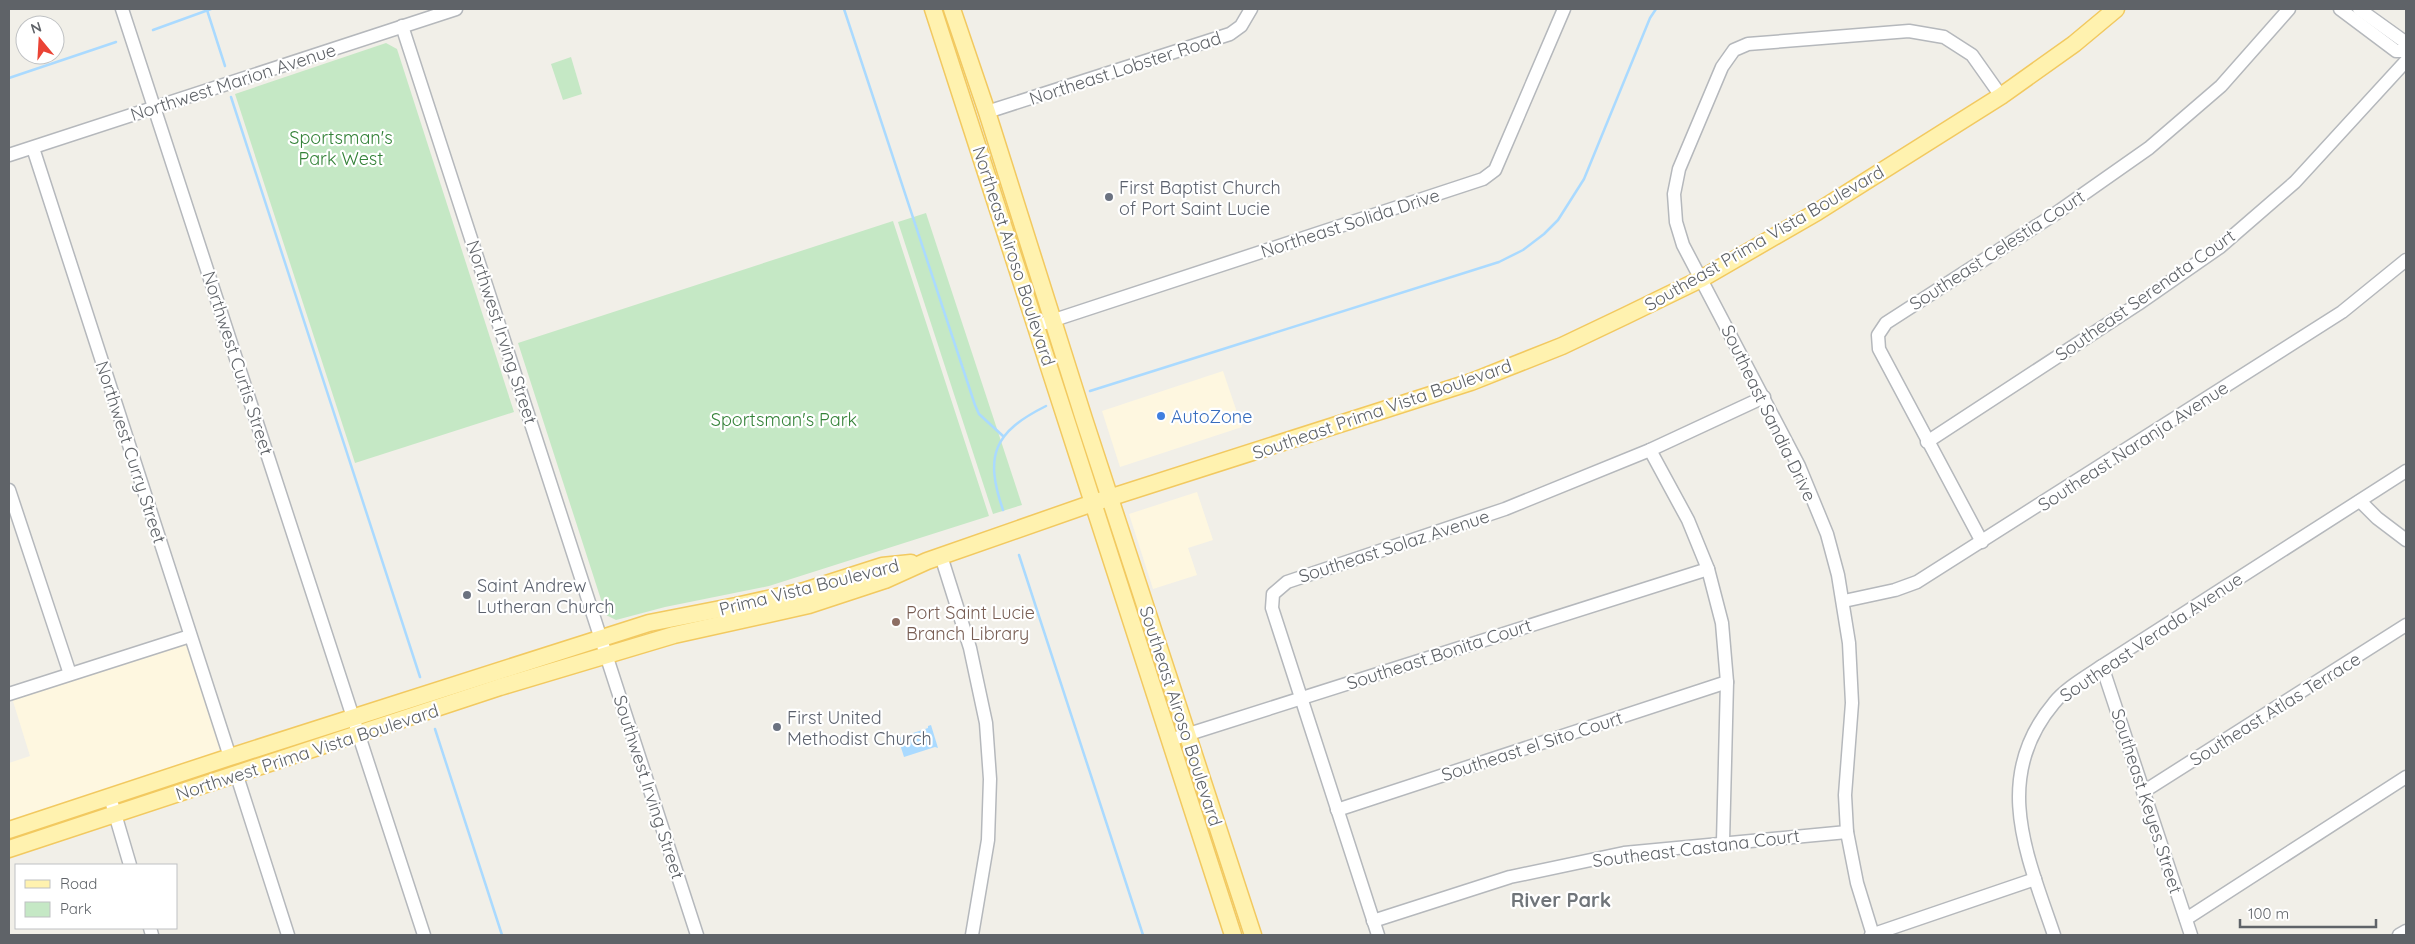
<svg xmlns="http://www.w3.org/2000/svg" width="2415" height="944" viewBox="0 0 2415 944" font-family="Quicksand,sans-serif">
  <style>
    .commercial { fill: #fef7e0 }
    .green { fill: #c5e8c5 }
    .water { fill: #aadaff }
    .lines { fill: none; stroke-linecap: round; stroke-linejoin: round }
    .stream { stroke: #aadaff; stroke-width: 2.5 }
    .minor-casing { stroke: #b5b8bc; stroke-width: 15 }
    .major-casing { stroke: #f2c960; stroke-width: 19 }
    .minor { stroke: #fff; stroke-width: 12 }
    .major { stroke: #fff2af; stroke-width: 16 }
    .worship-dot { fill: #6b7280; stroke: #fff; stroke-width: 2 }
    .shop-dot { fill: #3f7fe0; stroke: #fff; stroke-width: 2 }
    .education-dot { fill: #8d6e63; stroke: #fff; stroke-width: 2 }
    .labels { text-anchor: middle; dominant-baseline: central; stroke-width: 4.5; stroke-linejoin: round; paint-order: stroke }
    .street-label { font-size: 18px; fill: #5f6368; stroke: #fff }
    .park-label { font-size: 18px; fill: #348238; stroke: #fff }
    .worship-label { font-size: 18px; fill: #5b616d; stroke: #fff; text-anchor: start }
    .shop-label { font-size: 18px; fill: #366cbe; stroke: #fff; text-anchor: start }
    .education-label { font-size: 18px; fill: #785e54; stroke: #fff; text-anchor: start }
    .quarter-label { font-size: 20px; font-weight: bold; fill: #70757a; stroke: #fff }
  </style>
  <rect width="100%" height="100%" fill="#f1efe8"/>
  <g class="commercial">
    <path d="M 1223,371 L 1242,427 L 1120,467 L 1102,411 Z"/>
    <path d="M 1197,492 L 1213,540 L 1188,548 L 1197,575 L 1153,589 L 1129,514 Z"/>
    <path d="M 187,642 L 224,753 L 9,823 L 9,763 L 30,756 L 12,698 Z"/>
  </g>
  <g class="green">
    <path d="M 386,43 L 397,49 L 514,412 L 355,463 L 235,94 Z"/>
    <path d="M 571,57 L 582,94 L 563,100 L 551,64 Z"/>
    <path d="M 926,213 L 1022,505 L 993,514 L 898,222 Z"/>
    <path d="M 893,221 L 989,516 L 769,586 L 665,607 L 616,620 L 606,615 L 518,343 Z"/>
  </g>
  <path class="water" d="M 931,725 L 938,748 L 935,747 L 904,757 L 898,738 L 928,728 L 928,726 Z"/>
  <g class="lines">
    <g class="stream">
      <path d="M 844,9 L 975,405 L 979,414 L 1003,436"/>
      <path d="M 207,10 L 225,66"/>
      <path d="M 153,30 L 211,9"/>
      <path d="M 9,78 L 116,42"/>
      <path d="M 231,97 L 420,677"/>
      <path d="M 1090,391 L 1499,262 L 1523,250 L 1544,234 L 1558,220 L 1584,179 L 1650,18 L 1656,9"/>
      <path d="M 1003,510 C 984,455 994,432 1046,406"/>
      <path d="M 1019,555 L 1143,935"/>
      <path d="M 435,729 L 502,935"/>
    </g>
    <defs>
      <g id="minor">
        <path d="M 122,9 L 424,935"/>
        <path d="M 2340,9 L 2396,51 L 2406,51"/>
        <path d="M 2359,9 L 2405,42 L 2406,48"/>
        <path d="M 402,26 L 697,935"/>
        <path d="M 987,112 L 1230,34 L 1241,26 L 1251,9"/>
        <path d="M 33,148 L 230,757"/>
        <path d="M 9,155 L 456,9"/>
        <path d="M 1045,323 L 1483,179 L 1495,170 L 1564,9"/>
        <path d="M 1927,442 L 2138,304 L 2220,247 L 2295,182 L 2406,61"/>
        <path d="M 1650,450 L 1688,520 L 1708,569 L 1722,623 L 1727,682 L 1723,842"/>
        <path d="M 9,490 L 70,674"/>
        <path d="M 2360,501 L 2377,518 L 2406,540"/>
        <path d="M 1982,542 L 1879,349 L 1878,335 L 1886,323 L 2055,214 L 2149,148 L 2221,86 L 2289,9"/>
        <path d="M 941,556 L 970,648 L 986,723 L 990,779 L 988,840 L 972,935"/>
        <path d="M 1844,601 L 1895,590 L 1917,582 L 2342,312 L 2406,260"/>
        <path d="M 2102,666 L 2191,935"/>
        <path d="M 9,694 L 190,636"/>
        <path d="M 1170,740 L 1708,569"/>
        <path d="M 237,776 L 288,935"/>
        <path d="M 2143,792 L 2406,625"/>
        <path d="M 110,797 L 130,865"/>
        <path d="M 1337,810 L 1727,682"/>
        <path d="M 2186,919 L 2406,777"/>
        <path d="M 1373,921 L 1510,877 L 1624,853 L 1847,832"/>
        <path d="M 150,928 L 152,935"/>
        <path d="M 1378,935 L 1272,608 L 1273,594 L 1287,582 L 1505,509 L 1650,450 L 1764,397"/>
        <path d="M 1871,935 L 2035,879"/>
        <path d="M 1873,935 L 1857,883 L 1847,832 L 1845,795 L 1852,703 L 1849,643 L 1838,575 L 1827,534 L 1799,466 L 1683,245 L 1676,222 L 1674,194 L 1679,169 L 1722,67 L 1734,50 L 1748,44 L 1909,31 L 1944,37 L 1972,55 L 2001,96"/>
        <path d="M 2054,935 C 2027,855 1991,778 2054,703 C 2066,688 2086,677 2102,666 L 2406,471"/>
        <path d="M 2399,935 L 2406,931"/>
      </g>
      <g id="major">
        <path d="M 933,9 L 1233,935"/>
        <path d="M 952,9 L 987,112 L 1084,419 L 1253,935"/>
        <path d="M 9,830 L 230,757 L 649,623 L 736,606 L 804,591 L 882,566 L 911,563"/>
        <path d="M 9,849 L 500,687 L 674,635 L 809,605 L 885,580 L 927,561 L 1093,503 L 1471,382 L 1562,346 L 1625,316 L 1701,279 L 1817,212 L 2001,96 L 2074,44 L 2116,9"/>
      </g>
    </defs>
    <use href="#minor" class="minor-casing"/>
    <use href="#major" class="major-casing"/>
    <use href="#minor" class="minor"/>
    <use href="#major" class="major"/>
  </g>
  <g class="worship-dot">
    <circle cx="1109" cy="197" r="5"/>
    <circle cx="467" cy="595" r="5"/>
    <circle cx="777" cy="727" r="5"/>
  </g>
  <circle class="shop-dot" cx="1161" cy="416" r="5"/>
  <circle class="education-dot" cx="896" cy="622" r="5"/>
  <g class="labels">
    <g class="street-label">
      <text transform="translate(1125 68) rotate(-18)">Northeast Lobster Road</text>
      <text transform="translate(233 82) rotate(-18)">Northwest Marion Avenue</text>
      <text transform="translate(1350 223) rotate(-18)">Northeast Solida Drive</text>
      <text transform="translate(1764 238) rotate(-30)">Southeast Prima Vista Boulevard</text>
      <text transform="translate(1997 250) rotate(-33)">Southeast Celestia Court</text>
      <text transform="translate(1014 256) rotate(72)">Northeast Airoso Boulevard</text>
      <text transform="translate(2145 295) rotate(-35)">Southeast Serenata Court</text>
      <text transform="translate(502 332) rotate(72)">Northwest Irving Street</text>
      <text transform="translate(238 363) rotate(72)">Northwest Curtis Street</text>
      <text transform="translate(1382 409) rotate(-19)">Southeast Prima Vista Boulevard</text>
      <text transform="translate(1769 413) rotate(64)">Southeast Sandia Drive</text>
      <text transform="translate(2133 446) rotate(-33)">Southeast Naranja Avenue</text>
      <text transform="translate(131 452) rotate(72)">Northwest Curry Street</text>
      <text transform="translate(1394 546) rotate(-18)">Southeast Solaz Avenue</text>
      <text transform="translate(809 587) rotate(-14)">Prima Vista Boulevard</text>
      <text transform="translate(2151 637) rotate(-34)">Southeast Verada Avenue</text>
      <text transform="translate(1439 654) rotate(-18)">Southeast Bonita Court</text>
      <text transform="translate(2275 709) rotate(-32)">Southeast Atlas Terrace</text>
      <text transform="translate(1181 716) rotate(72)">Southeast Airoso Boulevard</text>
      <text transform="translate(1532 746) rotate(-18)">Southeast el Sito Court</text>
      <text transform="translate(307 752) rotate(-18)">Northwest Prima Vista Boulevard</text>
      <text transform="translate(649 787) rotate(72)">Southwest Irving Street</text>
      <text transform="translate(2147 801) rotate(72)">Southeast Keyes Street</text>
      <text transform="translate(1696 848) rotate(-7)">Southeast Castana Court</text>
    </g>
    <g class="park-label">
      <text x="341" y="137">Sportsman's<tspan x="341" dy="21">Park West</tspan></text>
      <text x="784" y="419">Sportsman's Park</text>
    </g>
    <g class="worship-label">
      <text x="1119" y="187">First Baptist Church<tspan x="1119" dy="21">of Port Saint Lucie</tspan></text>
      <text x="477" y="585">Saint Andrew<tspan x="477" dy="21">Lutheran Church</tspan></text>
      <text x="787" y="717">First United<tspan x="787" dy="21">Methodist Church</tspan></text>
    </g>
    <g class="shop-label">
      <text x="1171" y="416">AutoZone</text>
    </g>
    <g class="education-label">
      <text x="906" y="612">Port Saint Lucie<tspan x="906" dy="21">Branch Library</tspan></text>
    </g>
    <g class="quarter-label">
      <text x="1561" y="899">River Park</text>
    </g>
  </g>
  <rect width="2415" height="944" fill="none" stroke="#5f6368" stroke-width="20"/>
  <rect x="15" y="864" width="162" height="65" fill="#ffffff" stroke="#bfc1c3"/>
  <rect x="25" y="880" width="25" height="8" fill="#fff2af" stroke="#bfc1c3"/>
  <text x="60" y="889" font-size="15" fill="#5f6368">Road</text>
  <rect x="25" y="902" width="25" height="15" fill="#c5e8c5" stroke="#bfc1c3"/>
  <text x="60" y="914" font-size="15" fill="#5f6368">Park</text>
  <g transform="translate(40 40) rotate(342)"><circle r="24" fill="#ffffff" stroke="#bfc1c3"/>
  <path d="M0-4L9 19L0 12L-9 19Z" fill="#ea4335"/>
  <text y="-8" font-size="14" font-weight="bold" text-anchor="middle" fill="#5f6368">N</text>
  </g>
  <path d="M2240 919v8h136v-8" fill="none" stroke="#5f6368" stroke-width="2.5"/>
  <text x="2248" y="919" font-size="15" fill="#5f6368" stroke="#ffffff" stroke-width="4" paint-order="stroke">100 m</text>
</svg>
